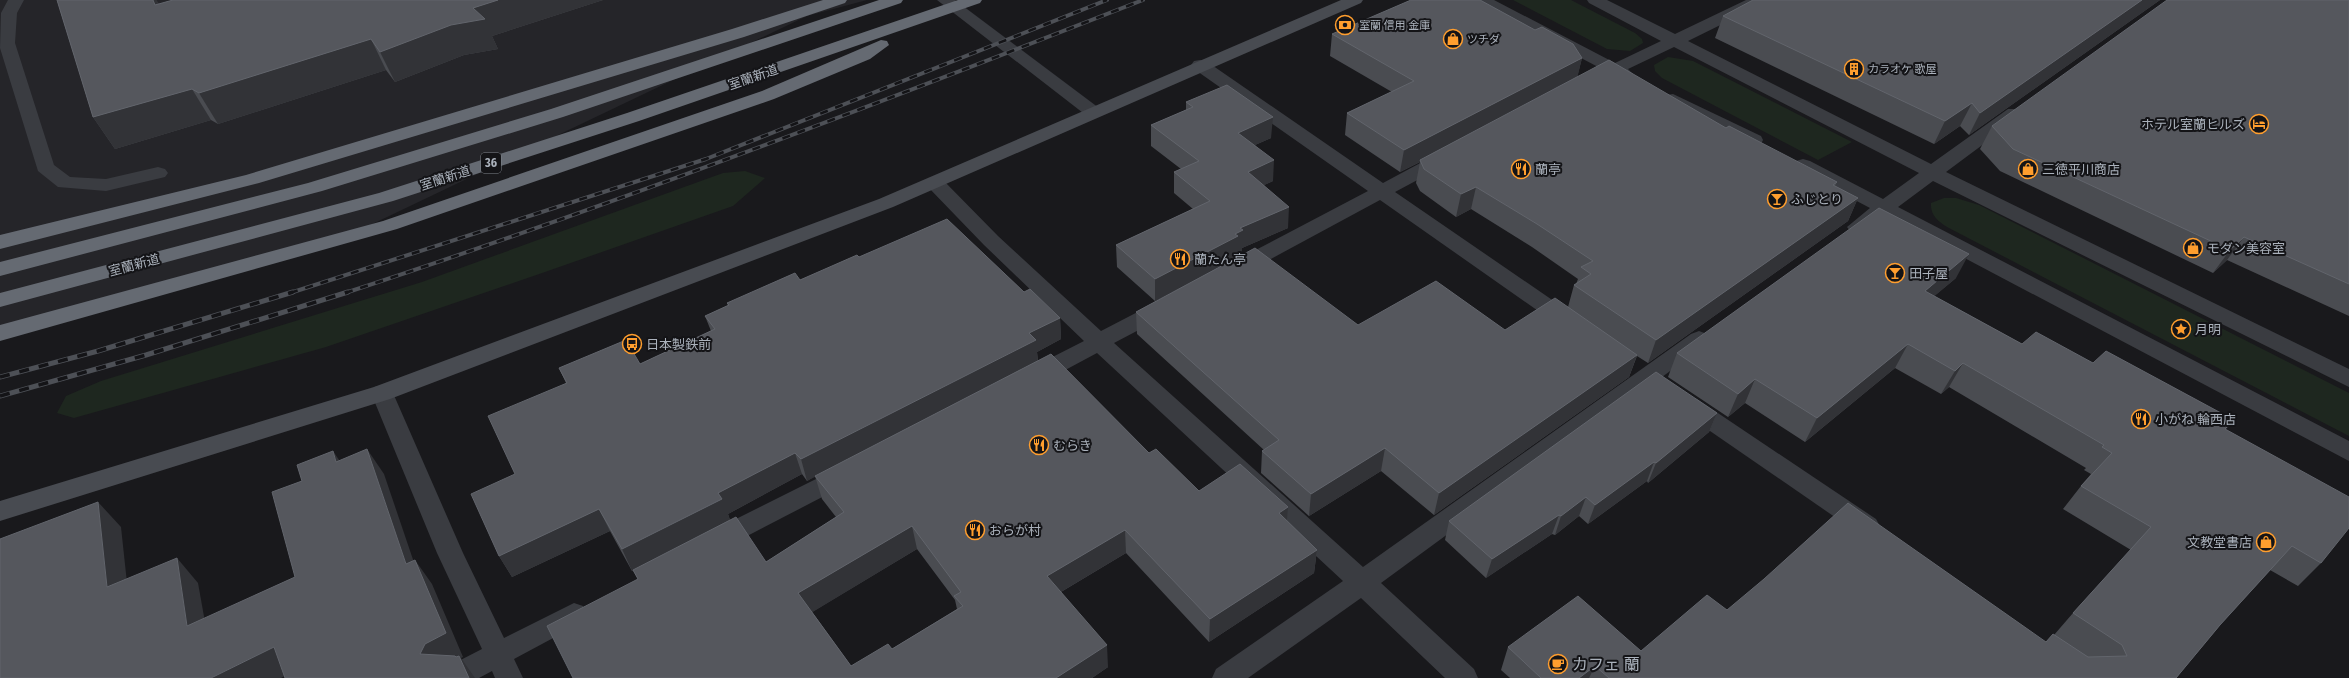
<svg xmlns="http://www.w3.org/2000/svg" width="2349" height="678" viewBox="0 0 2349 678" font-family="'Fira Sans Condensed','Noto Sans JP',sans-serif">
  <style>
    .built { fill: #252529 }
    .green { fill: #1e271f }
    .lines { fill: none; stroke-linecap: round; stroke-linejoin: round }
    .lane { fill: #3a3c41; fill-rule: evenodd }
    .street { fill: #3a3c41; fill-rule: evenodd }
    .secondary { fill: #484b51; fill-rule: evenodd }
    .highway { fill: #656a72; fill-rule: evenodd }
    .rail-far1-casing { stroke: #4d5056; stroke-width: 4 }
    .rail-casing { stroke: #4d5056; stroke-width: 5 }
    .rail-far1 { stroke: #141417; stroke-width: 2.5; stroke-dasharray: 8; stroke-linecap: butt }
    .rail { stroke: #141417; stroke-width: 3.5; stroke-dasharray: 10; stroke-linecap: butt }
    .wall { fill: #4a4c51; fill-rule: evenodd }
    .shaded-wall { fill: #323337 }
    .building { fill: #55575d; stroke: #62656c; fill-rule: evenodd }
    .labels { text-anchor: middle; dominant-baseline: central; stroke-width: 4; stroke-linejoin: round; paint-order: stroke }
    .far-poi-label { font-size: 11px; fill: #abb2bc; stroke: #141417; text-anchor: start }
    .shield { fill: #141417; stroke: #7e838a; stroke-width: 1 }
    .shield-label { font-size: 12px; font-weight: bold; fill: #abb2bc }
    .street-label { font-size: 13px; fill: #abb2bc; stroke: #141417 }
    .poi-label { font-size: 13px; fill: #abb2bc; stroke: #141417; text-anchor: start }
    .near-poi-label { font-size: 16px; fill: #abb2bc; stroke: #141417; text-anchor: start }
  </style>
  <rect width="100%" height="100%" fill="#19191c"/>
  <path class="built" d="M 0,0 L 867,0 L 807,16 L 341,239 L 0,340 Z"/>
  <g class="green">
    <path d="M 1513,0 L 1571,0 L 1635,33 L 1642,39 L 1643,43 L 1630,51 L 1607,49 Z"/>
    <path d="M 1668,57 L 1693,61 L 1852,142 L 1818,160 L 1662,78 L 1655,71 L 1654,65 Z"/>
    <path d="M 745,171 L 765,178 L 733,206 L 545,272 L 326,347 L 74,418 L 57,413 L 66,396 L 101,381 L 422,282 L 723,173 Z"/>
    <path d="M 1944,198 L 1956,198 L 1979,205 L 2349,393 L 2349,436 L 1947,227 C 1938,221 1930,215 1931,203 Z"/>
  </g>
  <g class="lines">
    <g class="lane">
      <path d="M 8,0 L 24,0 L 17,13 L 15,43 L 54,165 L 70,177 L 106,179 L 158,167 L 165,169 L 168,173 L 165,177 L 106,191 L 58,187 L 38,171 L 0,48 L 1,13 Z"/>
      <path d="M 937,0 L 955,0 L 1099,108 L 1102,112 L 1099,116 L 1087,116 Z"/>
    </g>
    <g class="street">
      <path d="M 1474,0 L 1494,0 L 1615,63 L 1661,41 L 1589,3 L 1587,0 L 1607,0 L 1675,34 L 1746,0 L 1767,0 L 1765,3 L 1688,41 L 1931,164 L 2008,109 L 2020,109 L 2023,113 L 2020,117 L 1946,172 L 2349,369 L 2349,387 L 1933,181 L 1898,207 L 2349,441 L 2349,461 L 1885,216 C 1874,224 1864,235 1850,231 L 1847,227 L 1870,208 L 1796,169 L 1794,165 L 1796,161 L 1803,159 L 1810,161 L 1883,199 L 1919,173 L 1674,47 L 1628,69 L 1633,74 L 1630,78 L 1624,79 L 1615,76 L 1599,84 L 1587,84 L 1584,80 L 1587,76 L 1602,69 L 1476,3 Z"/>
      <path d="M 1200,60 L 1206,61 L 1383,183 L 1437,154 L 1444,152 L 1451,154 L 1453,158 L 1451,162 L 1395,192 L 1577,317 L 1580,322 L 1577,327 L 1569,329 L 1561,327 L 1380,200 L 1243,274 L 1236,276 L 1229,274 L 1226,269 L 1229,264 L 1368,191 L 1194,69 L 1191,65 L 1194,61 Z"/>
      <path d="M 1673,94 L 1761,136 L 1763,140 L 1761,144 L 1747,144 L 1667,103 L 1664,99 L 1667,95 Z"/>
      <path d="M 935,177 L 942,179 L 998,236 L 1101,331 L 1155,303 L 1163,301 L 1171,303 L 1174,308 L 1171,313 L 1114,343 L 1363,567 L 1691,334 L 1699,331 L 1707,334 L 1710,339 L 1707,344 L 1381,583 L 1474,669 L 1478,678 L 1445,678 L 1361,598 L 1248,678 L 1212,678 L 1216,669 L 1343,581 L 1097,353 L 1041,383 L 1033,385 L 1025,383 L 1022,377 L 1025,371 L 1084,341 L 984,245 L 928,187 L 925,183 L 928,179 Z"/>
      <path d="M 382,385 L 390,387 L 393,393 L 463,553 L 504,638 L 574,603 L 583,606 L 587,614 L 583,622 L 514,659 L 523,678 L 495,678 L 492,671 L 479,678 L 439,678 L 443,669 L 482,649 L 437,553 L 371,393 L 374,387 Z"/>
      <path d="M 1689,397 L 1697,399 L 1876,519 L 1880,526 L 1876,533 L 1867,536 L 1858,533 L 1681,411 L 1677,405 L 1681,399 Z"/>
      <path d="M 846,464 L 855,466 L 858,473 L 855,480 L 726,547 L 717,550 L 708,547 L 704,540 L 708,533 Z"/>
    </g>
    <path class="secondary" d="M 1341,0 L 1363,0 L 1361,3 L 893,207 L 390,399 L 0,521 L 0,501 L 374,387 L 879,199 Z"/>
    <g class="highway">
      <path d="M 823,0 L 847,0 L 845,3 L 744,37 L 259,183 L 0,249 L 0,235 L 246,175 L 732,29 Z"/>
      <path d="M 879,0 L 903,0 L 901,3 L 563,117 L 322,191 L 0,276 L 0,262 L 308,183 L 551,109 Z"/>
      <path d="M 958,0 L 982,0 L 980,3 L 639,121 L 393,201 L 0,307 L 0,293 L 379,193 L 627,113 Z"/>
      <path d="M 881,40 L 887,41 L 889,45 L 870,59 L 774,99 L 397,229 L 0,341 L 0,325 L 383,221 L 762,91 Z"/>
    </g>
    <defs>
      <g id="rail-far1">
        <path d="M 290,293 L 706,159 L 1107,0"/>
        <path d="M 345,293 C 614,205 879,103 1143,0"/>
      </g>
      <g id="rail">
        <path d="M 0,377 L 98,351 L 293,292"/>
        <path d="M 0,396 L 146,355 L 348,292"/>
      </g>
    </defs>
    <use href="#rail-far1" class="rail-far1-casing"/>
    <use href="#rail" class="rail-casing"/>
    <use href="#rail-far1" class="rail-far1"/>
    <use href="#rail" class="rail"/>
  </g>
  <g class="wall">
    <path d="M 57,0 L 156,0 L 159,4 L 173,0 L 603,0 L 492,36 L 498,49 L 464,55 L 395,82 L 386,70 L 218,124 L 211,120 L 115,149 L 93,117 Z"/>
    <path d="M 2160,0 L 1969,135 L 1960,126 L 1934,144 L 1715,38 L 1723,16 Z"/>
    <path d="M 2349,0 L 2349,316 L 2227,260 L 2213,273 L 2000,171 L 1980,149 L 1992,126 Z"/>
    <path d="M 1332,34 L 1582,58 L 1577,77 L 1726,128 L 1837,182 L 1835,186 L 1858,198 L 1848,221 L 1648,363 L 1637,356 L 1629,377 L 1434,515 L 1381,471 L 1309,516 L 1261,473 L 1262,451 L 1264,450 L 1137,334 L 1136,312 L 1235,259 L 1155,301 L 1117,267 L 1116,245 L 1193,209 L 1174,193 L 1174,172 L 1181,169 L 1151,146 L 1151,125 L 1186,110 L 1186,102 L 1271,138 L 1255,145 L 1273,181 L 1264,185 L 1288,228 L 1242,248 L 1242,251 L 1237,253 L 1237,258 L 1358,325 L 1505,330 L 1568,307 L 1574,285 L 1576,284 L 1578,279 L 1532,247 L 1471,209 L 1456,217 L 1420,191 L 1416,183 L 1420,162 L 1400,172 L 1345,135 L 1347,113 L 1392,92 L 1330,56 Z"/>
    <path d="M 859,257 L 1024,292 L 1060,318 L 1061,339 L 1037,352 L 1038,361 L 1149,453 L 1199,491 L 1287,521 L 1317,550 L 1314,573 L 1209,642 L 1126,553 L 1061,592 L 1108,667 L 1092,678 L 573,678 L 638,579 L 633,570 L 718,526 L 632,571 L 610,531 L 512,577 L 499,556 L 515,474 L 566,383 L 559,368 L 640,364 L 711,331 L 705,316 L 728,306 L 727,303 L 800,280 ZM 802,474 L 807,481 L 815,476 L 822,499 L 836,517 L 766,562 L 730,520 L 728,514 ZM 917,549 L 955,600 L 957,609 L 892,649 L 851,666 L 812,612 Z"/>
    <path d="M 1956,278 L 1934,296 L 2022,344 L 2093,363 L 2226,430 L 2321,563 L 2298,586 L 2270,570 L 2220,625 L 2176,678 L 1510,678 L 1501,670 L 1508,647 L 1641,651 L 1727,610 L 2046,642 L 2054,635 L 2073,613 L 2131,550 L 2063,509 L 2081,486 L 2091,474 L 2084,470 L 2086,468 L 1949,387 L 1941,394 L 1895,368 L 1805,442 L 1745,403 L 1728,417 L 1668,377 L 1677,353 Z"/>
    <path d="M 1717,413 L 1709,432 L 1648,483 L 1647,481 L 1588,524 L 1579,516 L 1555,535 L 1552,534 L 1486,578 L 1445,540 L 1449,521 Z"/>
  </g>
  <g class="shaded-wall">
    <path d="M 153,0 L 156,0 L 159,4 L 155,5 Z"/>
    <path d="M 498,0 L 603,0 L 492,36 L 498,49 L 464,55 L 395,82 L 380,52 L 473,8 Z"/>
    <path d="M 2142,0 L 2160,0 L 1969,135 L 1980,113 Z"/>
    <path d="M 371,39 L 386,70 L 218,124 L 199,93 Z"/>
    <path d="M 1582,58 L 1577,79 L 1420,160 L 1420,162 L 1400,172 L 1404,150 Z"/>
    <path d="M 192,89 L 211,120 L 115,149 L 93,117 Z"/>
    <path d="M 1972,103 L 1960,126 L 1934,144 L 1945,121 Z"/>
    <path d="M 1273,117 L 1271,138 L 1237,153 L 1238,133 Z"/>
    <path d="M 1274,160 L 1273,181 L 1247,193 L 1248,172 Z"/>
    <path d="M 1476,187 L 1471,209 L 1456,217 L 1461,194 Z"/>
    <path d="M 1858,198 L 1848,221 L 1648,363 L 1656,340 Z"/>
    <path d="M 1289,207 L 1288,228 L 1242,248 L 1242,251 L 1237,253 L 1237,258 L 1155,301 L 1155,279 L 1235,234 L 1240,228 Z"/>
    <path d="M 2244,237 L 2227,260 L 2213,273 L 2230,250 Z"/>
    <path d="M 1969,254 L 1956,278 L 1912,315 L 1925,291 Z"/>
    <path d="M 1060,318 L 1061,339 L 1037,352 L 1038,362 L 807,481 L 801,459 L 1029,333 Z"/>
    <path d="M 1908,344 L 1895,368 L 1805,442 L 1817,418 Z"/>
    <path d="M 1637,355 L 1629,377 L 1434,515 L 1439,493 Z"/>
    <path d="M 1963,363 L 1949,387 L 1941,394 L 1955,371 Z"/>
    <path d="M 1755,379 L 1745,403 L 1728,417 L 1738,394 Z"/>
    <path d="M 1717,413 L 1709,432 L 1648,483 L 1656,463 Z"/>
    <path d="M 2234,420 L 2214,444 L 2225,429 Z"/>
    <path d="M 1385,448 L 1381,471 L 1309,516 L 1311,494 Z"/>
    <path d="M 367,449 L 384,474 L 423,589 L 406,564 Z"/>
    <path d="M 333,451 L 350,476 L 336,462 Z"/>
    <path d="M 795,453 L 802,474 L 728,514 L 730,520 L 632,571 L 622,549 L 718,493 Z"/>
    <path d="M 1654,462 L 1647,481 L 1588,524 L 1595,505 Z"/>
    <path d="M 1586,497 L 1579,516 L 1555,535 L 1561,516 Z"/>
    <path d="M 98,502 L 121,527 L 130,611 L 107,587 Z"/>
    <path d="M 1288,507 L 1286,530 L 1279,513 Z"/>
    <path d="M 599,509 L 610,531 L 512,577 L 499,556 Z"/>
    <path d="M 1559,515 L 1552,534 L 1486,578 L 1492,559 Z"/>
    <path d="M 912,526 L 917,549 L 806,616 L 798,593 Z"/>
    <path d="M 1125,530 L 1126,553 L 1049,599 L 1047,576 Z"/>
    <path d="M 1317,550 L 1314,573 L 1209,642 L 1210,619 Z"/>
    <path d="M 177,558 L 198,583 L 210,650 L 187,626 Z"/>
    <path d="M 415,560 L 432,584 L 463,657 L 461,658 L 475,678 L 469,678 L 420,654 Z"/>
    <path d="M 1107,645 L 1108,667 L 1092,678 L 1056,678 Z"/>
    <path d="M 274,647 L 295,671 L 281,678 L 211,678 Z"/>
    <path d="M 1595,666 L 1589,678 L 1579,678 Z"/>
  </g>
  <g class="building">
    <path d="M 57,0 L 153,0 L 155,5 L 173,0 L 498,0 L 473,8 L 485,19 L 451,25 L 380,52 L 371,39 L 199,93 L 192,89 L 93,117 Z"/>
    <path d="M 1411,0 L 1480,0 L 1535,30 L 1542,27 L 1573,44 L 1582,58 L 1404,150 L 1347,113 L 1414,81 L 1332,34 Z"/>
    <path d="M 1753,0 L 2142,0 L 1980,113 L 1972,103 L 1945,121 L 1723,16 Z"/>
    <path d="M 2167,0 L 2349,0 L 2349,284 L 2244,237 L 2230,250 L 2013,149 L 1992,126 Z"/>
    <path d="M 1609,60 L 1726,128 L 1729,126 L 1837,182 L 1833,185 L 1858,198 L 1656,340 L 1574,285 L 1591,274 L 1581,267 L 1593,261 L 1537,224 L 1476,187 L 1461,194 L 1424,169 L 1420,160 Z"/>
    <path d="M 1227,85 L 1273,117 L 1238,133 L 1274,160 L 1248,172 L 1289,207 L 1240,228 L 1243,230 L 1235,234 L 1238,236 L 1155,279 L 1116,245 L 1210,201 L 1174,172 L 1199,161 L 1151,125 L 1193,107 L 1186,102 Z"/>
    <path d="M 1879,208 L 1969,254 L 1925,291 L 2022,344 L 2036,332 L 2093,363 L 2106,351 L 2234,420 L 2225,429 L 2349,497 L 2349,528 L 2321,563 L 2292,546 L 2220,625 L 2176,678 L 1609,678 L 1595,666 L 1579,678 L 1541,678 L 1508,647 L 1578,596 L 1641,651 L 1707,595 L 1727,610 L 1764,579 L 1848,503 L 2046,642 L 2053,634 L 2088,657 L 2127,656 L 2122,645 L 2073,613 L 2151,527 L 2081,486 L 2112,453 L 2102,447 L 2104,445 L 1963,363 L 1955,371 L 1908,344 L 1817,418 L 1755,379 L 1738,394 L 1677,353 Z"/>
    <path d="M 947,219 L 1024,292 L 1030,289 L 1060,318 L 1029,333 L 1036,340 L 801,459 L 795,453 L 718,493 L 722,499 L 622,549 L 599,509 L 499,556 L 471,494 L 515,474 L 488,416 L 567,383 L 559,368 L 626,340 L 640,364 L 715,329 L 705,316 L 729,305 L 727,303 L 795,273 L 800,280 L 857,255 L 859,257 Z"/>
    <path d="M 1255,248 L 1358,325 L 1436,281 L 1505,330 L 1555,298 L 1637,355 L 1439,493 L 1385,448 L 1311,494 L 1262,451 L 1279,440 L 1136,312 Z"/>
    <path d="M 1051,354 L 1149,453 L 1156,449 L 1199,491 L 1240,464 L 1288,507 L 1279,513 L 1317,550 L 1210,619 L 1125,530 L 1047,576 L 1107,645 L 1056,678 L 573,678 L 547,626 L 638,579 L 633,570 L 736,517 L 766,562 L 844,512 L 815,476 ZM 912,526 L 961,592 L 954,596 L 963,606 L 892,649 L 888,644 L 851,666 L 798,593 Z"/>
    <path d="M 1656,372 L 1717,413 L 1656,463 L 1654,462 L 1595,505 L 1586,497 L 1561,516 L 1559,515 L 1492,559 L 1449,521 Z"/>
    <path d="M 367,449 L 406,564 L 415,560 L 446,633 L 425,644 L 420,654 L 455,656 L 456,657 L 459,656 L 469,678 L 285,678 L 274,647 L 211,678 L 0,678 L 0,539 L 98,502 L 107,587 L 177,558 L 187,626 L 295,577 L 272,492 L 302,481 L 297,465 L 333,451 L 336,462 Z"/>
  </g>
  <defs>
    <symbol id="bank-ring" viewBox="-11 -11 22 22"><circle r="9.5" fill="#141417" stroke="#ff9e2e" stroke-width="1.5"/><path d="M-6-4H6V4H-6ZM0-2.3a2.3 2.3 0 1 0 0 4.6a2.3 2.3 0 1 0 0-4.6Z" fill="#ff9e2e"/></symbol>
    <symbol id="shop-ring" viewBox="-11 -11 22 22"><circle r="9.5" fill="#141417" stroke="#ff9e2e" stroke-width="1.5"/><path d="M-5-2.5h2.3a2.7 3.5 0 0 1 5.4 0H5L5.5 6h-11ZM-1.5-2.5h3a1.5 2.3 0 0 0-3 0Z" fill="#ff9e2e"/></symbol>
    <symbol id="building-ring" viewBox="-11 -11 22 22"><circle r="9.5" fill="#141417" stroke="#ff9e2e" stroke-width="1.5"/><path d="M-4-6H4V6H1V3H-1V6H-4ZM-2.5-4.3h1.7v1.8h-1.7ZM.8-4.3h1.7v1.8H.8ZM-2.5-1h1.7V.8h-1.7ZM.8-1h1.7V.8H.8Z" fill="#ff9e2e"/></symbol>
    <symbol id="hotel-ring" viewBox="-11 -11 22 22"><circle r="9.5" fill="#141417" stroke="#ff9e2e" stroke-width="1.5"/><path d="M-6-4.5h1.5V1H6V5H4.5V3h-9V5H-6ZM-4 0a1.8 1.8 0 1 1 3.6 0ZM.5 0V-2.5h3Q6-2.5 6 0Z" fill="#ff9e2e"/></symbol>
    <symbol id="restaurant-ring" viewBox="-11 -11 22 22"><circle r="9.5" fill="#141417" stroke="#ff9e2e" stroke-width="1.5"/><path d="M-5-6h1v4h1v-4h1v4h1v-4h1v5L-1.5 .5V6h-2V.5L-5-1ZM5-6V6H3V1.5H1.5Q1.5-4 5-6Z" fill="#ff9e2e"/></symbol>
    <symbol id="bar-ring" viewBox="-11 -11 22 22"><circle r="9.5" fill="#141417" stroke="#ff9e2e" stroke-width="1.5"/><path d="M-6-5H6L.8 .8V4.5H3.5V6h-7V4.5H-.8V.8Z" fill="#ff9e2e"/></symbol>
    <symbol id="sight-ring" viewBox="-11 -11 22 22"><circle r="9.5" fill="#141417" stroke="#ff9e2e" stroke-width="1.5"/><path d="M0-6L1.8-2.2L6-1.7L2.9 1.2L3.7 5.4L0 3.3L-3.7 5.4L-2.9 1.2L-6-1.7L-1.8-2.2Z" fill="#ff9e2e"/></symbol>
    <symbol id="bus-ring" viewBox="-11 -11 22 22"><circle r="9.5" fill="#141417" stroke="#ff9e2e" stroke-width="1.5"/><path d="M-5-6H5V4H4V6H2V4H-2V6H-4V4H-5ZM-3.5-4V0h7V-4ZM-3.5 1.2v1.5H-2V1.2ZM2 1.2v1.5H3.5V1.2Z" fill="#ff9e2e"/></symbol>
    <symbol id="cafe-ring" viewBox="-11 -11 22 22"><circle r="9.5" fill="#141417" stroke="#ff9e2e" stroke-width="1.5"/><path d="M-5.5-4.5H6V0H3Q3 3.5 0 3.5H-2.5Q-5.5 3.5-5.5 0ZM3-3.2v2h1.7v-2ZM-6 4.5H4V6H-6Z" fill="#ff9e2e"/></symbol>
  </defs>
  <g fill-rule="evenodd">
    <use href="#bank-ring" x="1334" y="14" width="22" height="22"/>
    <use href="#shop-ring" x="1442" y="28" width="22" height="22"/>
    <use href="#building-ring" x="1843" y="58" width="22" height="22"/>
    <use href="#hotel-ring" x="2248" y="113" width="22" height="22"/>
    <use href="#restaurant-ring" x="1510" y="158" width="22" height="22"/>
    <use href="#shop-ring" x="2017" y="158" width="22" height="22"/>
    <use href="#bar-ring" x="1766" y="188" width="22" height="22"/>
    <use href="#shop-ring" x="2182" y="237" width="22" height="22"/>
    <use href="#restaurant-ring" x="1169" y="248" width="22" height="22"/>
    <use href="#bar-ring" x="1884" y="262" width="22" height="22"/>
    <use href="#sight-ring" x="2170" y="318" width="22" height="22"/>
    <use href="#bus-ring" x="621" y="333" width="22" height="22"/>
    <use href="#restaurant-ring" x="2130" y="408" width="22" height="22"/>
    <use href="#restaurant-ring" x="1028" y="434" width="22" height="22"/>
    <use href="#restaurant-ring" x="964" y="519" width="22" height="22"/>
    <use href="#shop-ring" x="2255" y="531" width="22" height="22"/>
    <use href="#cafe-ring" x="1547" y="653" width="22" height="22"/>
  </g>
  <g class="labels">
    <g class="far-poi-label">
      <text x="1359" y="25">室蘭 信用 金庫</text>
      <text x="1467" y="39">ツチダ</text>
      <text x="1868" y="69">カラオケ 歌屋</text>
    </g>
    <rect class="shield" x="481" y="153" width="20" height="20" rx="3"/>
    <g class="shield-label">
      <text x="491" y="163">36</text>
    </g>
    <g class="street-label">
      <text transform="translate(753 77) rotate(-19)">室蘭新道</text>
      <text transform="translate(445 178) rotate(-18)">室蘭新道</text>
      <text transform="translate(134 265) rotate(-15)">室蘭新道</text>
    </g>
    <g class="poi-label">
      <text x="2245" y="124" text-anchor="end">ホテル室蘭ヒルズ</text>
      <text x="1535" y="169">蘭亭</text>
      <text x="2042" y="169">三徳平川商店</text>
      <text x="1791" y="199">ふじとり</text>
      <text x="2207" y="248">モダン美容室</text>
      <text x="1194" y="259">蘭たん亭</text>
      <text x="1909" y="273">田子屋</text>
      <text x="2195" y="329">月明</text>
      <text x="646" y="344">日本製鉄前</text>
      <text x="2155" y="419">小がね 輪西店</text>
      <text x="1053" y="445">むらき</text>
      <text x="989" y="530">おらが村</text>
      <text x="2252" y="542" text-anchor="end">文教堂書店</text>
    </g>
    <g class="near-poi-label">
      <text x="1572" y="664">カフェ 蘭</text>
    </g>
  </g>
</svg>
